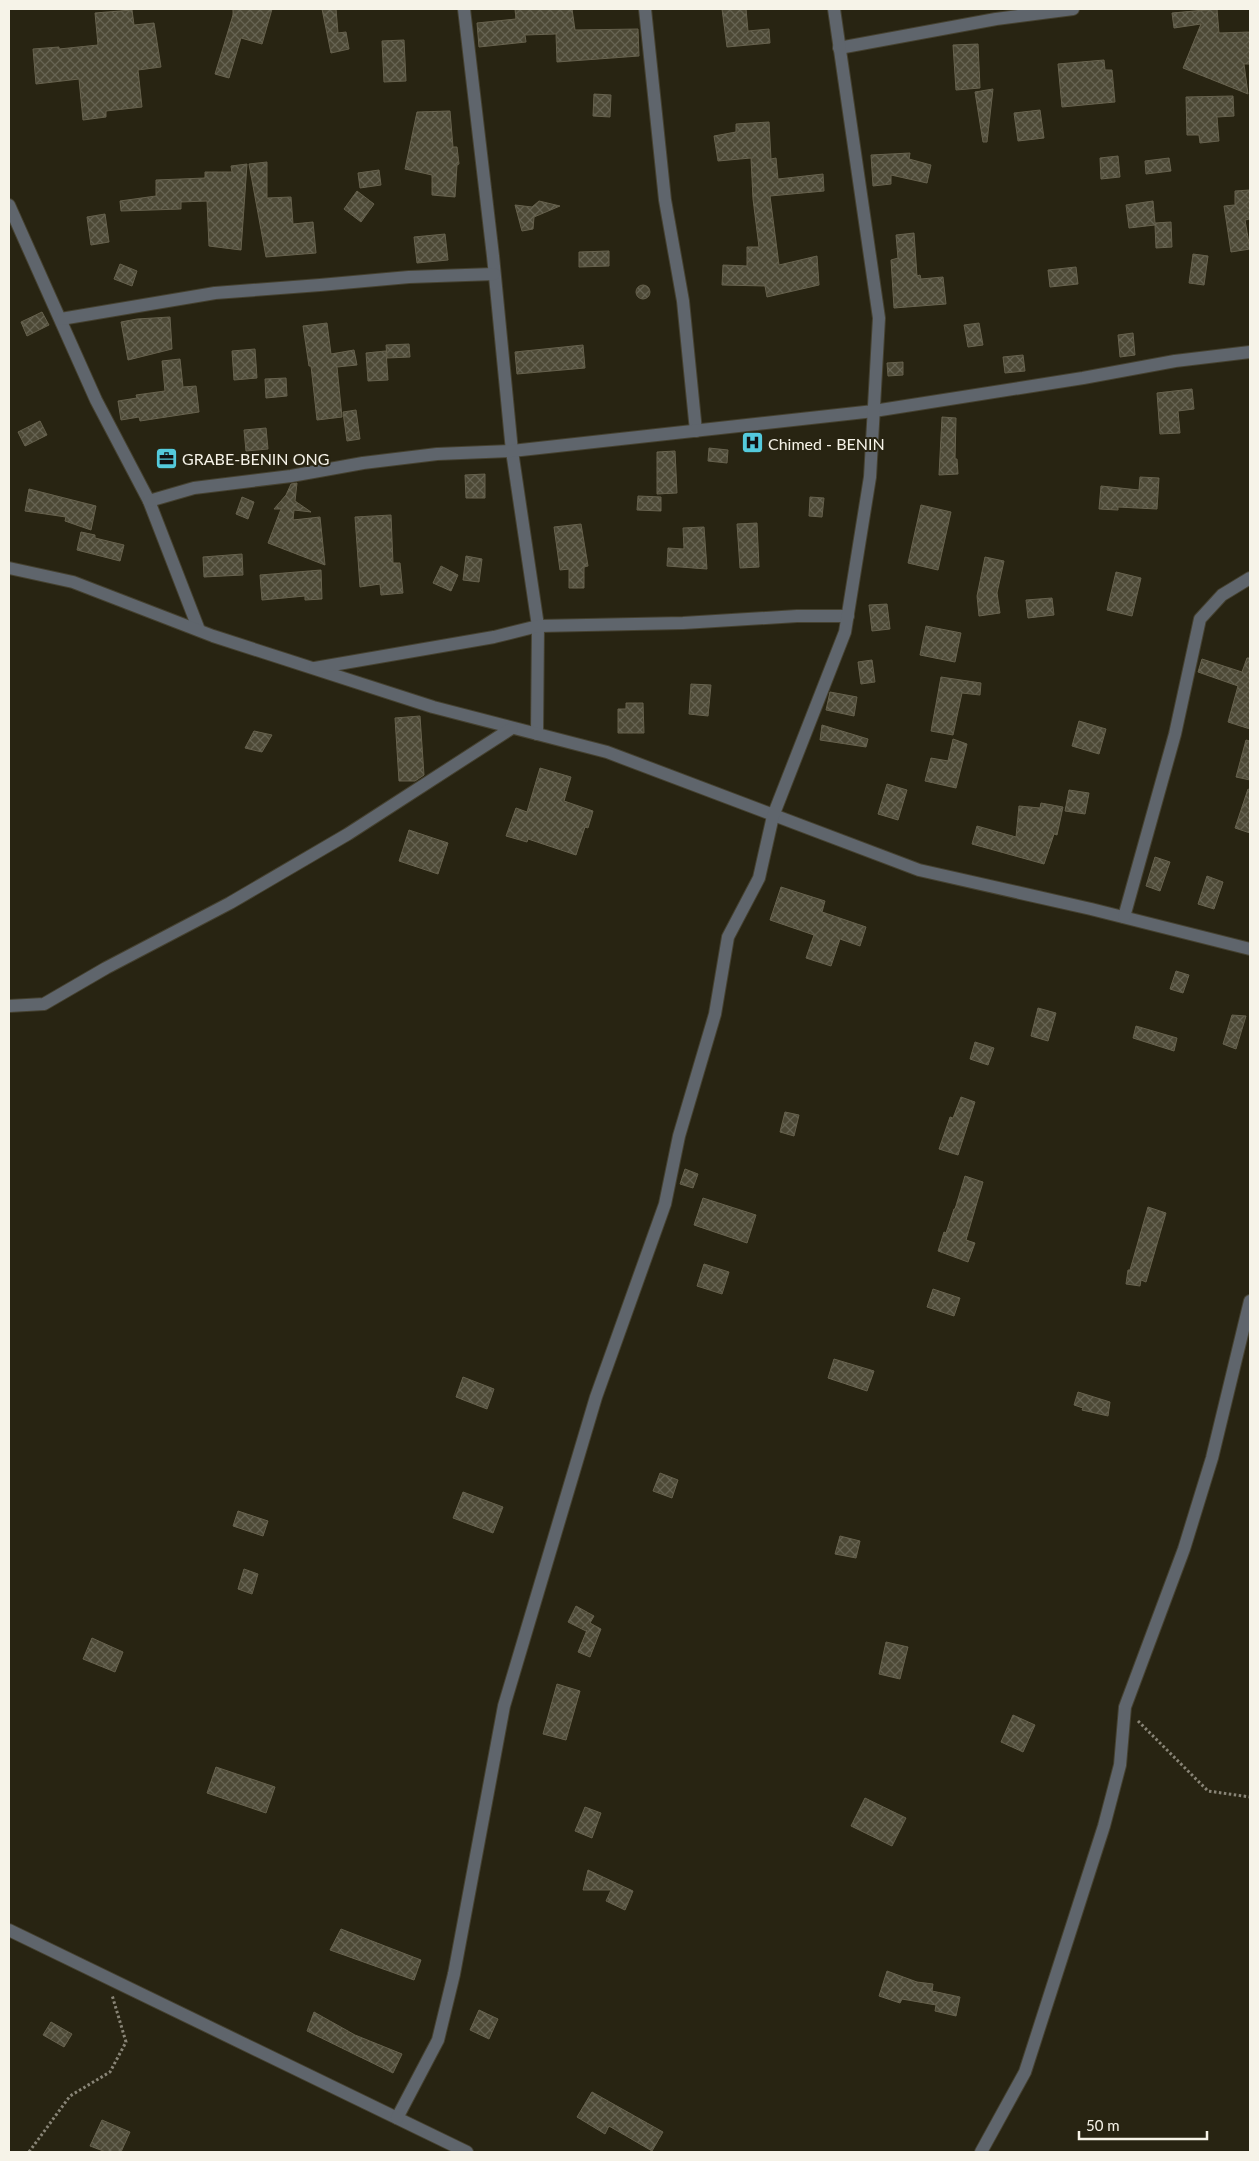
<svg xmlns="http://www.w3.org/2000/svg" width="1259" height="2161" viewBox="0 0 1259 2161" font-family="Lato,sans-serif">
  <style>
    .building { fill: url(#building-cross-hatch); stroke: #66614d }
    .lines { fill: none; stroke-linecap: round; stroke-linejoin: round }
    .minor-casing { stroke: #454130; stroke-width: 14 }
    .path { stroke: #898577; stroke-width: 3; stroke-dasharray: 2.5 2.5; stroke-linecap: butt }
    .minor { stroke: #5f656c; stroke-width: 12 }
    .labels { text-anchor: middle; dominant-baseline: central; stroke-width: 4; stroke-linejoin: round; paint-order: stroke }
    .poi-label { font-size: 16px; fill: #f6f3e8; stroke: #282412; text-anchor: start }
  </style>
  <defs>
    <pattern id="building-cross-hatch" width="8" height="8" patternUnits="userSpaceOnUse" patternTransform="scale(1.25)"><rect width="8" height="8" fill="#4d4936"/><path d="M0 0l8 8M0 8l8-8" fill="none" stroke="#676453"/></pattern>
  </defs>
  <rect width="100%" height="100%" fill="#282412"/>
  <g class="building">
    <path d="M 233,9 L 272,9 L 262,44 L 241,38 L 229,78 L 215,74 L 233,15 Z"/>
    <path d="M 322,9 L 336,9 L 338,33 L 346,32 L 349,49 L 331,53 Z"/>
    <path d="M 515,9 L 572,9 L 575,30 L 638,29 L 639,56 L 557,62 L 556,34 L 525,35 L 526,42 L 479,47 L 477,23 L 516,19 Z"/>
    <path d="M 722,9 L 746,9 L 748,31 L 769,29 L 770,43 L 727,47 Z"/>
    <path d="M 1217,9 L 1219,33 L 1250,32 L 1250,64 L 1244,64 L 1248,94 L 1183,68 L 1201,24 L 1174,28 L 1172,13 Z"/>
    <path d="M 132,10 L 134,25 L 154,23 L 161,67 L 138,70 L 142,107 L 106,111 L 106,117 L 83,120 L 79,79 L 36,84 L 33,49 L 59,47 L 59,49 L 98,45 L 95,13 Z"/>
    <path d="M 404,40 L 406,81 L 384,82 L 382,41 Z"/>
    <path d="M 978,44 L 980,88 L 956,90 L 953,45 Z"/>
    <path d="M 1104,60 L 1105,70 L 1112,70 L 1115,102 L 1062,107 L 1058,64 Z"/>
    <path d="M 993,89 L 987,142 L 983,142 L 975,92 Z"/>
    <path d="M 594,94 L 611,95 L 610,117 L 593,116 Z"/>
    <path d="M 1233,96 L 1234,116 L 1217,117 L 1219,141 L 1200,143 L 1199,135 L 1187,135 L 1186,97 Z"/>
    <path d="M 1040,110 L 1044,138 L 1018,141 L 1014,113 Z"/>
    <path d="M 450,111 L 453,147 L 457,147 L 459,164 L 457,165 L 455,197 L 432,195 L 432,175 L 405,169 L 417,112 Z"/>
    <path d="M 769,122 L 771,159 L 776,158 L 778,179 L 823,174 L 824,191 L 770,196 L 779,265 L 817,256 L 819,285 L 767,297 L 765,286 L 722,285 L 723,265 L 747,266 L 747,247 L 759,247 L 753,199 L 751,158 L 718,161 L 714,136 L 736,132 L 736,124 Z"/>
    <path d="M 910,153 L 909,159 L 931,165 L 927,183 L 891,175 L 891,184 L 873,186 L 871,155 Z"/>
    <path d="M 1118,156 L 1120,177 L 1101,179 L 1100,158 Z"/>
    <path d="M 1169,158 L 1171,171 L 1146,174 L 1145,161 Z"/>
    <path d="M 267,162 L 267,198 L 291,197 L 293,224 L 313,222 L 316,253 L 266,257 L 249,164 Z"/>
    <path d="M 247,164 L 241,250 L 209,246 L 207,201 L 181,202 L 181,209 L 121,211 L 120,201 L 156,196 L 156,180 L 205,178 L 205,172 L 232,172 L 231,166 Z"/>
    <path d="M 379,170 L 381,185 L 360,188 L 358,173 Z"/>
    <path d="M 1250,190 L 1250,219 L 1245,220 L 1250,249 L 1231,252 L 1224,206 L 1235,205 L 1235,191 Z"/>
    <path d="M 357,191 L 374,204 L 361,222 L 344,209 Z"/>
    <path d="M 539,201 L 560,206 L 534,217 L 533,229 L 522,231 L 515,205 L 532,207 Z"/>
    <path d="M 1153,201 L 1155,223 L 1171,222 L 1172,247 L 1156,248 L 1155,225 L 1129,228 L 1126,205 Z"/>
    <path d="M 105,214 L 109,242 L 91,245 L 87,217 Z"/>
    <path d="M 914,233 L 917,276 L 920,275 L 921,279 L 943,277 L 946,304 L 894,308 L 891,260 L 898,258 L 896,235 Z"/>
    <path d="M 445,234 L 448,260 L 417,263 L 414,237 Z"/>
    <path d="M 609,251 L 609,266 L 579,267 L 579,252 Z"/>
    <path d="M 1193,254 L 1208,256 L 1204,285 L 1189,283 Z"/>
    <path d="M 120,264 L 137,271 L 132,286 L 114,279 Z"/>
    <path d="M 1076,267 L 1078,284 L 1050,287 L 1048,270 Z"/>
    <circle cx="643" cy="292" r="7"/>
    <path d="M 42,312 L 49,325 L 27,336 L 21,322 Z"/>
    <path d="M 170,317 L 172,349 L 128,360 L 121,322 L 137,319 Z"/>
    <path d="M 327,323 L 331,354 L 354,350 L 357,365 L 337,367 L 342,417 L 317,420 L 311,366 L 309,366 L 303,326 Z"/>
    <path d="M 979,323 L 983,345 L 968,347 L 964,325 Z"/>
    <path d="M 1133,333 L 1135,355 L 1120,357 L 1118,335 Z"/>
    <path d="M 409,344 L 410,357 L 387,358 L 386,345 Z"/>
    <path d="M 583,345 L 585,368 L 517,374 L 515,352 Z"/>
    <path d="M 255,349 L 257,378 L 234,380 L 232,351 Z"/>
    <path d="M 386,351 L 388,380 L 368,381 L 366,353 Z"/>
    <path d="M 1023,355 L 1025,371 L 1005,373 L 1003,357 Z"/>
    <path d="M 180,359 L 183,387 L 196,386 L 199,412 L 140,421 L 139,417 L 121,420 L 118,401 L 137,398 L 136,395 L 165,391 L 162,361 Z"/>
    <path d="M 903,362 L 903,375 L 888,376 L 887,363 Z"/>
    <path d="M 286,378 L 287,396 L 266,398 L 265,379 Z"/>
    <path d="M 1192,389 L 1194,409 L 1178,411 L 1180,433 L 1160,434 L 1157,393 Z"/>
    <path d="M 356,410 L 360,439 L 347,441 L 343,412 Z"/>
    <path d="M 942,417 L 956,418 L 955,459 L 957,459 L 958,474 L 939,475 Z"/>
    <path d="M 40,421 L 47,435 L 25,446 L 18,432 Z"/>
    <path d="M 266,428 L 268,449 L 246,451 L 244,430 Z"/>
    <path d="M 709,448 L 728,450 L 727,463 L 708,461 Z"/>
    <path d="M 675,451 L 677,493 L 657,494 L 657,452 Z"/>
    <path d="M 485,474 L 485,498 L 466,498 L 465,475 Z"/>
    <path d="M 1140,477 L 1159,478 L 1157,509 L 1118,507 L 1118,510 L 1099,509 L 1101,486 L 1139,490 Z"/>
    <path d="M 297,483 L 295,501 L 311,512 L 294,510 L 293,520 L 320,517 L 325,565 L 268,543 L 281,509 L 274,509 L 286,495 L 291,484 Z"/>
    <path d="M 29,489 L 96,506 L 91,530 L 65,521 L 66,517 L 25,511 Z"/>
    <path d="M 638,496 L 661,497 L 661,511 L 637,510 Z"/>
    <path d="M 242,497 L 254,502 L 248,519 L 236,514 Z"/>
    <path d="M 810,497 L 824,498 L 822,517 L 809,516 Z"/>
    <path d="M 921,505 L 951,512 L 938,570 L 908,563 Z"/>
    <path d="M 391,515 L 393,563 L 400,563 L 403,593 L 381,595 L 380,584 L 360,587 L 355,517 Z"/>
    <path d="M 757,523 L 759,567 L 740,568 L 737,524 Z"/>
    <path d="M 581,524 L 588,566 L 584,567 L 584,588 L 569,588 L 569,569 L 560,570 L 554,527 Z"/>
    <path d="M 704,527 L 707,569 L 667,566 L 668,548 L 684,549 L 683,528 Z"/>
    <path d="M 81,532 L 95,535 L 95,538 L 124,545 L 120,561 L 77,550 Z"/>
    <path d="M 242,554 L 243,575 L 204,577 L 203,557 Z"/>
    <path d="M 466,556 L 482,559 L 479,582 L 463,580 Z"/>
    <path d="M 985,557 L 1004,561 L 997,593 L 1000,613 L 979,616 L 977,596 Z"/>
    <path d="M 441,566 L 458,575 L 451,591 L 433,583 Z"/>
    <path d="M 321,570 L 322,599 L 305,600 L 305,596 L 262,600 L 260,575 Z"/>
    <path d="M 1116,572 L 1141,578 L 1132,616 L 1107,610 Z"/>
    <path d="M 1052,598 L 1054,615 L 1028,618 L 1026,600 Z"/>
    <path d="M 887,604 L 890,629 L 872,631 L 869,605 Z"/>
    <path d="M 926,626 L 961,633 L 955,662 L 920,655 Z"/>
    <path d="M 1247,658 L 1250,658 L 1250,729 L 1228,722 L 1238,686 L 1198,672 L 1202,659 L 1242,672 Z"/>
    <path d="M 872,660 L 875,682 L 861,684 L 858,662 Z"/>
    <path d="M 941,677 L 981,683 L 980,695 L 962,693 L 953,735 L 931,731 Z"/>
    <path d="M 691,684 L 711,685 L 708,716 L 689,714 Z"/>
    <path d="M 830,692 L 857,697 L 854,716 L 826,710 Z"/>
    <path d="M 626,703 L 643,703 L 644,733 L 618,733 L 618,709 L 626,709 Z"/>
    <path d="M 420,716 L 424,775 L 415,781 L 399,781 L 395,718 Z"/>
    <path d="M 1079,721 L 1106,729 L 1099,754 L 1072,746 Z"/>
    <path d="M 822,725 L 868,739 L 866,747 L 820,740 Z"/>
    <path d="M 254,731 L 272,735 L 262,752 L 245,748 Z"/>
    <path d="M 953,739 L 967,744 L 956,788 L 925,781 L 931,758 L 948,761 Z"/>
    <path d="M 1246,740 L 1250,741 L 1250,780 L 1236,777 Z"/>
    <path d="M 540,768 L 571,777 L 564,801 L 593,811 L 588,828 L 585,827 L 576,855 L 528,839 L 527,842 L 506,836 L 516,808 L 527,812 Z"/>
    <path d="M 887,784 L 907,790 L 898,820 L 878,814 Z"/>
    <path d="M 1248,789 L 1250,790 L 1250,833 L 1235,828 Z"/>
    <path d="M 1069,790 L 1089,793 L 1085,814 L 1065,811 Z"/>
    <path d="M 1041,803 L 1063,807 L 1057,835 L 1054,834 L 1044,864 L 972,844 L 977,826 L 1016,837 L 1019,806 L 1040,808 Z"/>
    <path d="M 409,830 L 448,843 L 438,874 L 399,861 Z"/>
    <path d="M 1155,857 L 1170,862 L 1160,891 L 1146,886 Z"/>
    <path d="M 1207,876 L 1223,882 L 1214,909 L 1198,904 Z"/>
    <path d="M 781,887 L 825,901 L 822,912 L 866,927 L 860,946 L 840,939 L 831,966 L 806,958 L 814,935 L 770,920 Z"/>
    <path d="M 1176,971 L 1189,975 L 1183,993 L 1170,989 Z"/>
    <path d="M 1038,1008 L 1056,1013 L 1048,1041 L 1031,1036 Z"/>
    <path d="M 1232,1015 L 1246,1016 L 1236,1049 L 1223,1044 Z"/>
    <path d="M 1136,1026 L 1177,1038 L 1174,1051 L 1133,1038 Z"/>
    <path d="M 975,1042 L 994,1048 L 988,1065 L 970,1059 Z"/>
    <path d="M 961,1097 L 975,1102 L 958,1155 L 939,1149 L 950,1117 L 953,1118 Z"/>
    <path d="M 785,1112 L 799,1115 L 794,1136 L 780,1132 Z"/>
    <path d="M 685,1169 L 698,1174 L 693,1188 L 680,1184 Z"/>
    <path d="M 965,1176 L 983,1182 L 966,1240 L 975,1243 L 968,1262 L 938,1251 L 944,1232 L 946,1233 L 954,1209 L 955,1209 Z"/>
    <path d="M 703,1198 L 756,1215 L 747,1243 L 694,1225 Z"/>
    <path d="M 1148,1207 L 1166,1213 L 1146,1282 L 1141,1280 L 1140,1286 L 1126,1284 L 1128,1270 L 1130,1270 Z"/>
    <path d="M 704,1264 L 729,1272 L 722,1294 L 697,1286 Z"/>
    <path d="M 933,1289 L 960,1298 L 954,1316 L 927,1307 Z"/>
    <path d="M 834,1359 L 874,1371 L 867,1391 L 828,1378 Z"/>
    <path d="M 463,1377 L 494,1389 L 487,1409 L 456,1397 Z"/>
    <path d="M 1078,1392 L 1110,1402 L 1108,1416 L 1082,1410 L 1083,1408 L 1074,1405 Z"/>
    <path d="M 660,1473 L 678,1480 L 672,1498 L 653,1491 Z"/>
    <path d="M 463,1492 L 503,1507 L 493,1533 L 453,1518 Z"/>
    <path d="M 238,1511 L 268,1521 L 263,1536 L 233,1526 Z"/>
    <path d="M 840,1536 L 860,1541 L 856,1558 L 835,1554 Z"/>
    <path d="M 244,1569 L 258,1574 L 252,1594 L 238,1589 Z"/>
    <path d="M 576,1606 L 594,1616 L 590,1623 L 601,1629 L 590,1657 L 578,1652 L 587,1630 L 586,1631 L 568,1622 Z"/>
    <path d="M 92,1638 L 123,1652 L 115,1672 L 83,1659 Z"/>
    <path d="M 886,1642 L 908,1647 L 900,1679 L 879,1674 Z"/>
    <path d="M 557,1684 L 580,1691 L 566,1740 L 543,1734 Z"/>
    <path d="M 1013,1715 L 1035,1725 L 1023,1752 L 1001,1742 Z"/>
    <path d="M 216,1767 L 275,1787 L 266,1813 L 207,1793 Z"/>
    <path d="M 865,1798 L 906,1818 L 892,1846 L 851,1826 Z"/>
    <path d="M 585,1807 L 601,1813 L 592,1838 L 575,1831 Z"/>
    <path d="M 588,1870 L 633,1891 L 625,1910 L 606,1901 L 611,1890 L 583,1890 Z"/>
    <path d="M 341,1929 L 421,1960 L 414,1980 L 330,1950 Z"/>
    <path d="M 887,1971 L 917,1982 L 933,1984 L 932,1991 L 960,1997 L 956,2016 L 935,2011 L 936,2005 L 902,1999 L 900,2003 L 879,1996 Z"/>
    <path d="M 479,2010 L 498,2019 L 489,2039 L 470,2030 Z"/>
    <path d="M 314,2012 L 355,2035 L 402,2054 L 393,2073 L 307,2031 Z"/>
    <path d="M 51,2022 L 72,2034 L 64,2047 L 43,2035 Z"/>
    <path d="M 592,2092 L 663,2132 L 652,2151 L 609,2126 L 605,2134 L 577,2117 Z"/>
    <path d="M 102,2120 L 130,2132 L 121,2152 L 106,2152 L 90,2146 Z"/>
  </g>
  <g class="lines">
    <defs>
      <g id="minor">
        <path d="M 464,9 L 493,256 L 512,451 L 538,626 L 537,734"/>
        <path d="M 645,9 L 665,200 L 683,301 L 696,431"/>
        <path d="M 839,48 L 996,19 L 1073,9"/>
        <path d="M 9,205 L 96,400 L 149,501 L 199,630"/>
        <path d="M 61,319 L 215,293 L 320,285 L 409,277 L 494,274"/>
        <path d="M 149,501 L 194,488 L 291,476 L 363,463 L 437,454 L 512,451 L 874,411 L 1083,378 L 1175,361 L 1250,352"/>
        <path d="M 9,568 L 73,582 L 213,636 L 433,707 L 607,752 L 919,870 L 1091,909 L 1250,949"/>
        <path d="M 315,668 L 494,637 L 538,626 L 683,623 L 797,616 L 848,616"/>
        <path d="M 1124,917 L 1175,734 L 1200,619 L 1222,595 L 1250,578"/>
        <path d="M 9,1006 L 44,1004 L 106,968 L 230,903 L 348,834 L 512,728"/>
        <path d="M 9,1930 L 467,2152"/>
        <path d="M 397,2118 L 438,2040 L 454,1974 L 504,1706 L 596,1397 L 665,1204 L 679,1136 L 715,1014 L 728,937 L 759,878 L 773,816 L 845,632 L 870,477 L 879,318 L 834,9"/>
        <path d="M 981,2152 L 1025,2072 L 1104,1826 L 1120,1765 L 1125,1707 L 1184,1549 L 1212,1458 L 1250,1301"/>
      </g>
    </defs>
    <use href="#minor" class="minor-casing"/>
    <g class="path">
      <path d="M 1138,1721 L 1208,1791 L 1250,1797"/>
      <path d="M 29,2152 L 70,2096 L 110,2072 L 126,2042 L 112,1995"/>
    </g>
    <use href="#minor" class="minor"/>
  </g>
  <defs>
    <symbol id="hospital-square" viewBox="-11 -11 22 22"><rect x="-9" y="-9" width="18" height="18" rx="4" fill="#54cadc" stroke="#282412"/><path d="M-5-5h3v3.5h4V-5h3V5h-3V1.5h-4V5h-3Z" fill="#111"/></symbol>
    <symbol id="office-square" viewBox="-11 -11 22 22"><rect x="-9" y="-9" width="18" height="18" rx="4" fill="#54cadc" stroke="#282412"/><path d="M-6-3h4V-5.5h4V-3h4V5H-6ZM-1-4.5V-3h2v-1.5ZM-6 0V1H6V0Z" fill="#111"/></symbol>
  </defs>
  <g fill-rule="evenodd">
    <use href="#hospital-square" x="740" y="430" width="25" height="25"/>
    <use href="#office-square" x="154" y="446" width="25" height="25"/>
  </g>
  <g class="labels">
    <g class="poi-label">
      <text x="768" y="443">Chimed - BENIN</text>
      <text x="182" y="458">GRABE-BENIN ONG</text>
    </g>
  </g>
  <rect width="1259" height="2161" fill="none" stroke="#f6f3e8" stroke-width="20"/>
  <path d="M1079 2131v8h128v-8" fill="none" stroke="#f6f3e8" stroke-width="2.5"/>
  <text x="1086" y="2131" font-size="15" fill="#f6f3e8" stroke="#282412" stroke-width="4" paint-order="stroke">50 m</text>
</svg>
